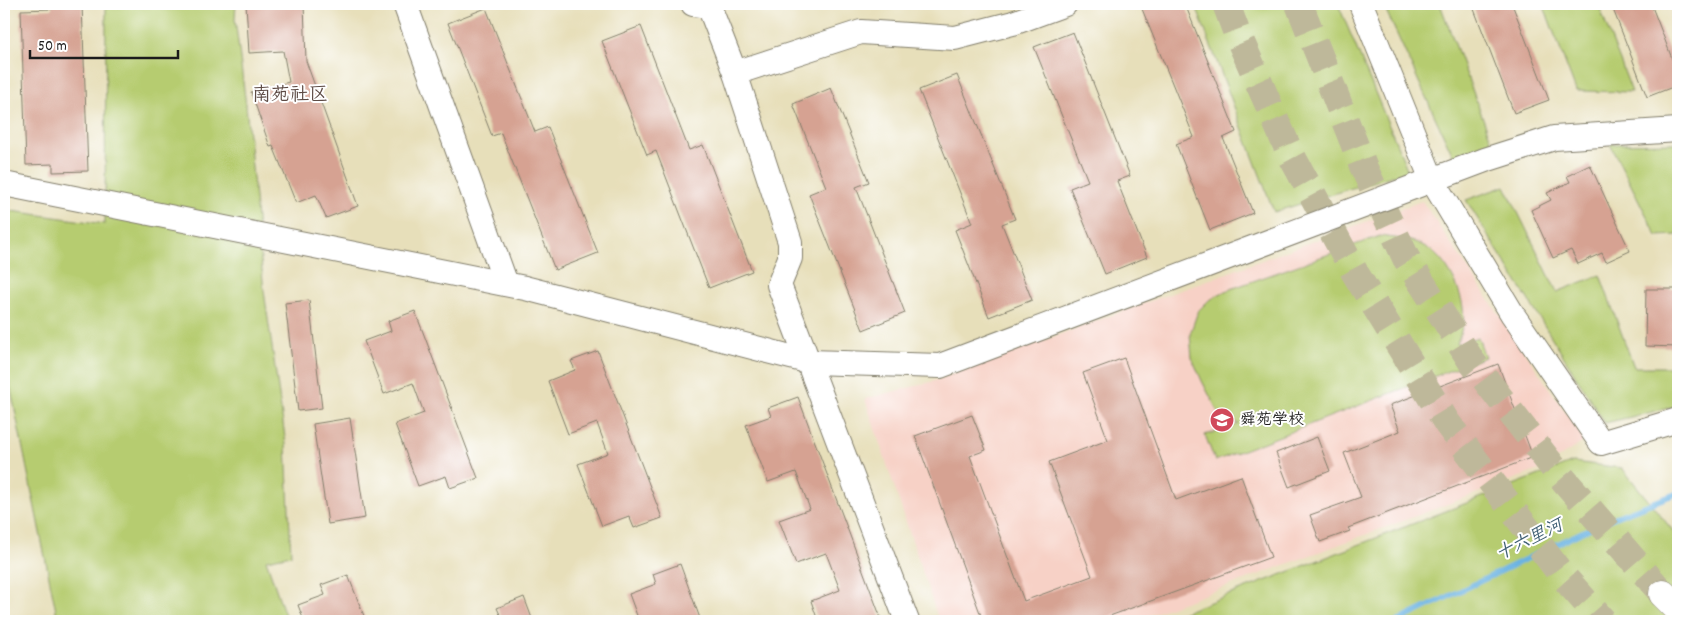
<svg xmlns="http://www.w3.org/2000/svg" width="1682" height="625" viewBox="0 0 1682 625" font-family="Dekko,'LXGW WenKai TC',sans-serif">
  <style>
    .built { fill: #f7d1c6 }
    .green { fill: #b6cc70; stroke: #697446 }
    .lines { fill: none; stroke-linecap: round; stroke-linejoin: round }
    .stream { stroke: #6bb3e2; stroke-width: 5.5 }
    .building { fill: #d6a292 }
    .trunk-tunnel { stroke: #beb89a; stroke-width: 28; stroke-dasharray: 28 14; stroke-linecap: butt }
    .minor-casing { stroke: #827e6b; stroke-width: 26 }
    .trunk-casing { stroke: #827e6b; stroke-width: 29 }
    .minor { stroke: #fff; stroke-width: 24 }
    .trunk { stroke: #fff; stroke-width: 28 }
    .labels { text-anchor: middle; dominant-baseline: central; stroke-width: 4; stroke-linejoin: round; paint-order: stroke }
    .poi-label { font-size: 16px; fill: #1c1c1c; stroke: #fff; text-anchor: start }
    .water-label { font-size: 18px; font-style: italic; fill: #406075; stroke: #fff }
    .quarter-label { font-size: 19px; fill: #5d4b45; stroke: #fff }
  </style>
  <rect width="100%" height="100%" fill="#fff"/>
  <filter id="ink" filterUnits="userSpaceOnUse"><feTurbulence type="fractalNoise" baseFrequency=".02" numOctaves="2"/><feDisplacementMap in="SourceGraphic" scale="10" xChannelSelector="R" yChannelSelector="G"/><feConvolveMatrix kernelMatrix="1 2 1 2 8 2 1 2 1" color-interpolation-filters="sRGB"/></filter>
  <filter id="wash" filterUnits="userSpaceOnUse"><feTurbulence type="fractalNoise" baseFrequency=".0096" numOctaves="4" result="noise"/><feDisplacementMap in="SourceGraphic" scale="20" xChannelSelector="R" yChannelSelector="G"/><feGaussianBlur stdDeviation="1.12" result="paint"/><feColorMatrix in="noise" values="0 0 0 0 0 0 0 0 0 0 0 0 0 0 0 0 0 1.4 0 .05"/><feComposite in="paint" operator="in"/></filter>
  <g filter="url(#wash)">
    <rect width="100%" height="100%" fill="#e7dfba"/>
    <path class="built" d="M 1422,201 L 1585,441 L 1539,470 L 1134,621 L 939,621 L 865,399 L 931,382 Z"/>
    <g class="green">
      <path d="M 106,4 L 236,4 L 235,19 L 246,105 L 264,291 L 286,444 L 291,555 L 266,560 L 287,621 L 58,621 L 4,356 L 4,210 L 105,224 Z"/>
      <path d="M 1195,4 L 1338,4 L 1408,171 L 1274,212 Z"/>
      <path d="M 1383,4 L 1440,4 L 1493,145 L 1453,156 Z"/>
      <path d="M 1543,4 L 1598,4 L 1632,92 L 1576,91 Z"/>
      <path d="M 1678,143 L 1678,235 L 1657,236 L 1610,144 Z"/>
      <path d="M 1505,186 L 1557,292 L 1600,275 L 1634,367 L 1678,367 L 1678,406 L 1605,423 L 1466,200 Z"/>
      <path d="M 1380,236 C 1393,238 1410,239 1422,245 C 1446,256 1467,296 1463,322 C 1462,330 1459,337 1457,344 L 1478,337 L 1485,357 L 1215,461 L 1205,435 L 1239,424 L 1220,416 L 1202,381 L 1192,358 L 1190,334 L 1198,311 L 1208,301 L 1225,291 Z"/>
      <path d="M 1573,462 L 1622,468 L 1678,537 L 1678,621 L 1161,621 Z"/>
    </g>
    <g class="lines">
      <path class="stream" d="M 1398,621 L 1605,521 L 1678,493"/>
    </g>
    <g id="blocks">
      <g class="building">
        <path d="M 52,4 L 82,4 L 88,171 L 53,172 L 53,164 L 26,165 L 21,10 L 52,9 Z"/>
        <path d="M 246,4 L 304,4 L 306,61 L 358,206 L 326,218 L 316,195 L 296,203 L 273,146 L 270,147 L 251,92 L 289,82 L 283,51 L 249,53 Z"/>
        <path d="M 1140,4 L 1185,4 L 1236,132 L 1223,138 L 1253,213 L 1210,230 L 1176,144 L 1194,137 Z"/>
        <path d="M 1472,4 L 1512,4 L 1549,100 L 1514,113 Z"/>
        <path d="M 1611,4 L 1651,4 L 1678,74 L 1678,85 L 1647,97 Z"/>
        <path d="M 486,8 L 535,132 L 548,127 L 598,253 L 555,270 L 501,133 L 492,136 L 448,23 Z"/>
        <path d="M 641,26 L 689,150 L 703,145 L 752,271 L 709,288 L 656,151 L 647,155 L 602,41 Z"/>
        <path d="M 1073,32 L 1130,176 L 1117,181 L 1147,257 L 1105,274 L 1070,188 L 1088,181 L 1034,47 Z"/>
        <path d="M 957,75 L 1015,219 L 1002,224 L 1032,300 L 989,317 L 955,230 L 972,223 L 919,90 Z"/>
        <path d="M 831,88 L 869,182 L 856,187 L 905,313 L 863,330 L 809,194 L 826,187 L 793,104 Z"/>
        <path d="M 1590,165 L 1630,251 L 1606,262 L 1602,253 L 1578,264 L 1571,250 L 1553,258 L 1531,210 L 1551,200 L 1547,193 L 1570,182 L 1567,176 Z"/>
        <path d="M 1646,289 L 1678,289 L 1678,347 L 1645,346 Z"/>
        <path d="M 309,300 L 322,408 L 298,411 L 285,303 Z"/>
        <path d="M 415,311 L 478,478 L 450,488 L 446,476 L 418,486 L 395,424 L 424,413 L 413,383 L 384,394 L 364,341 L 391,331 L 388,321 Z"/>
        <path d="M 598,351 L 662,518 L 634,528 L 629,516 L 602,526 L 578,464 L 608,453 L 597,423 L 568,434 L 548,381 L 575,370 L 571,361 Z"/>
        <path d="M 1124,358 L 1176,500 L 1241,476 L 1271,557 L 1096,621 L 983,621 L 915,436 L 972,415 L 986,450 L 970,456 L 1024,601 L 1092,576 L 1049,462 L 1108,440 L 1083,373 Z"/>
        <path d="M 1498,364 L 1533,457 L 1348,528 L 1350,531 L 1320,542 L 1310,515 L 1361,497 L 1344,453 L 1400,431 L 1390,405 Z"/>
        <path d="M 798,397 L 882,621 L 818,621 L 811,601 L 840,590 L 826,553 L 796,564 L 779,520 L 810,509 L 796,472 L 768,482 L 746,425 L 771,416 L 768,408 Z"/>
        <path d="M 350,418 L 365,518 L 328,524 L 313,424 Z"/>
        <path d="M 1317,437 L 1330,471 L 1289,487 L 1276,453 Z"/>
        <path d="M 680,564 L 701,621 L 639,621 L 629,594 L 656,584 L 653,574 Z"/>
        <path d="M 348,575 L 366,621 L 304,621 L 298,605 L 325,595 L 321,585 Z"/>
        <path d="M 524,597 L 533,621 L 503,621 L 497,608 Z"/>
      </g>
    </g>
  </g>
  <g filter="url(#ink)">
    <use href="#blocks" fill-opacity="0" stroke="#827e6b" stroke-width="1"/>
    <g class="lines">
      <g class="trunk-tunnel">
        <path d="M 1226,4 L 1236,31 L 1290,153 L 1355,273 L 1447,423 L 1561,574 L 1603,621"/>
        <path d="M 1299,4 L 1363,166 L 1406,258 L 1472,362 L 1556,471 L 1663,594"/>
      </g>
      <defs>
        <g id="minor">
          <path d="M 405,4 L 506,284"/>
          <path d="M 693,4 L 709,6 L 735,73 L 861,32 L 955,38 L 1013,23 L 1065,4"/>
          <path d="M 1361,4 L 1432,180 L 1513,315 L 1601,443 L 1678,420"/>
          <path d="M 735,73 L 790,242 L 790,258 L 779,285 L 907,621"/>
          <path d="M 4,184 L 525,288 L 810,362 L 940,366 L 1485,160 L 1554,138 L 1678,130"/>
        </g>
        <path id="trunk" d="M 1663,594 L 1678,609"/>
      </defs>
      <use href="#minor" class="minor-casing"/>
      <use href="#trunk" class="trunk-casing"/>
      <use href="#minor" class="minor"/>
      <use href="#trunk" class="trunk"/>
    </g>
  </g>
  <defs>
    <symbol id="school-disc" viewBox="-11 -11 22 22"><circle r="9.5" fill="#d1495b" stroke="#fff"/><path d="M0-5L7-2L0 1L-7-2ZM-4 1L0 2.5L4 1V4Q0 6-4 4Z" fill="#fff"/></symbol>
  </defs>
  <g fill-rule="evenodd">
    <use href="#school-disc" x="1208" y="406" width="28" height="28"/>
  </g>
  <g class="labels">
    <g class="poi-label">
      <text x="1240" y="420">舜苑学校</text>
    </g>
    <g class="water-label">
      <text transform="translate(1530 541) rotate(-26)">十六里河</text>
    </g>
    <g class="quarter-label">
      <text x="290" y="96">南苑社区</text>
    </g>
  </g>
  <rect width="1682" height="625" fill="none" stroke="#fff" stroke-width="20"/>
  <path d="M30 50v8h148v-8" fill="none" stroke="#1c1c1c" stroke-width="2.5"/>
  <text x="38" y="50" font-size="15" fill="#1c1c1c" stroke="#ffffff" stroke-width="4" paint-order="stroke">50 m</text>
</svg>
